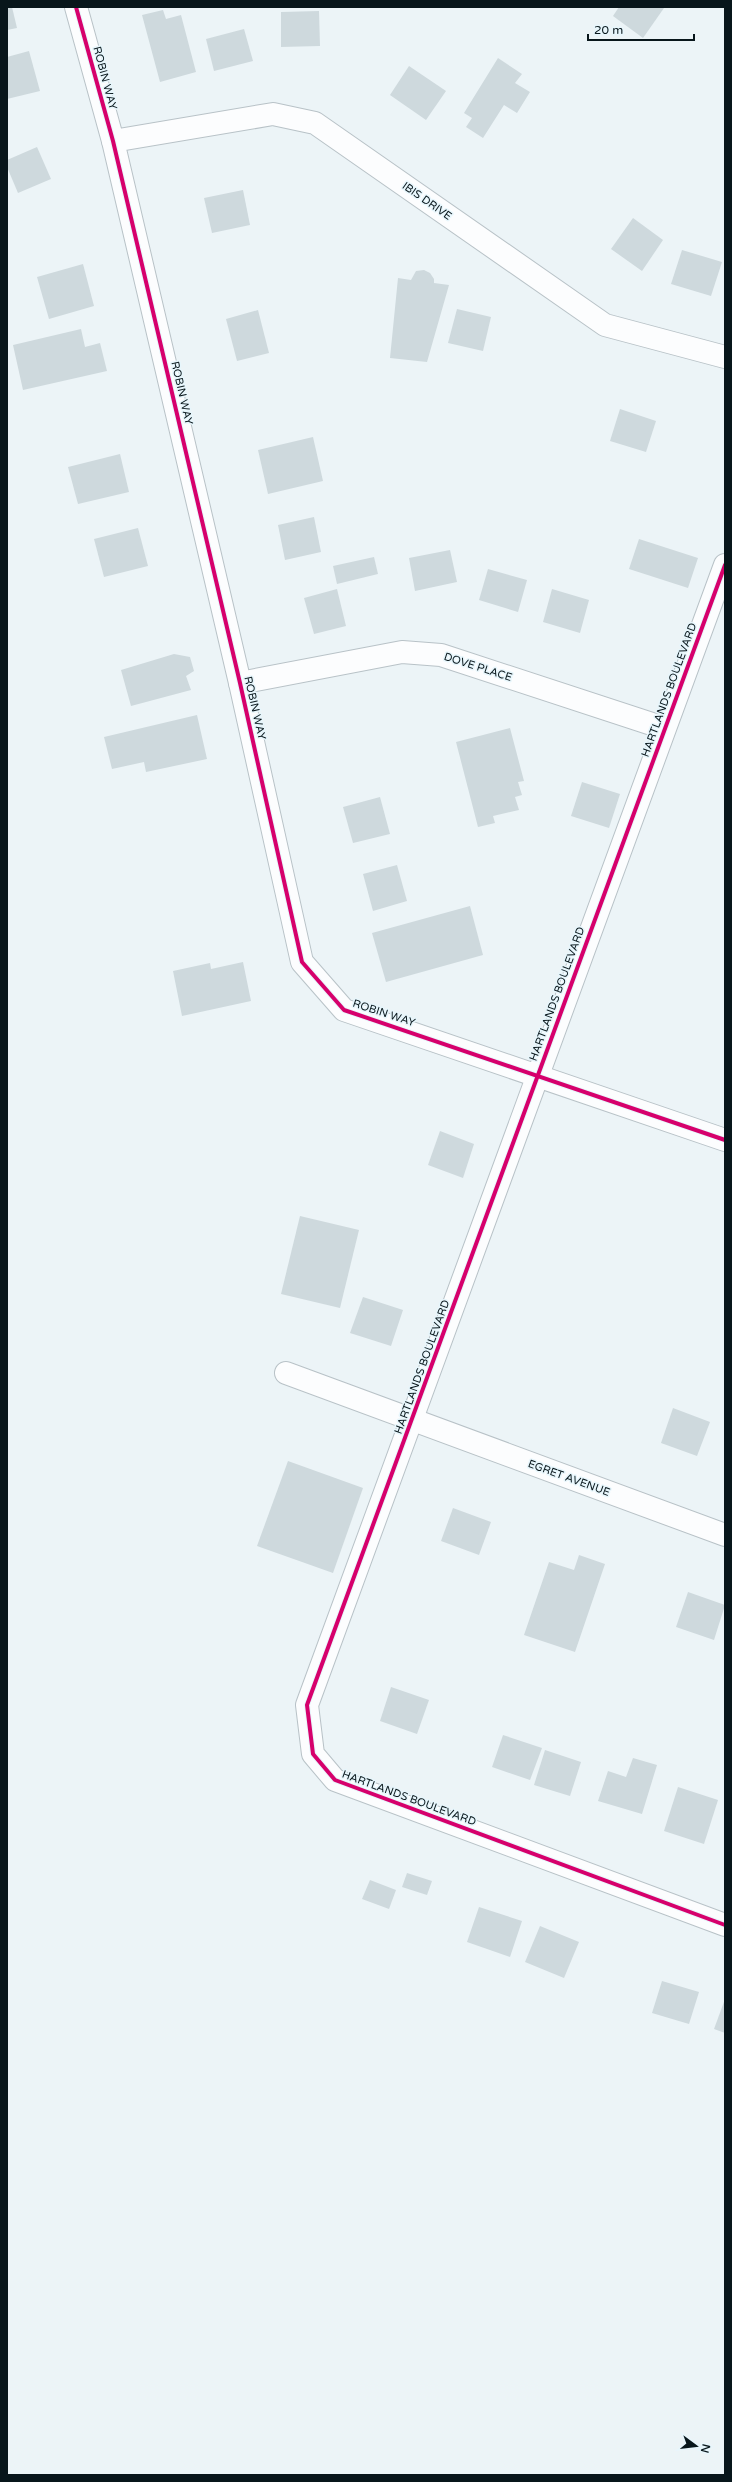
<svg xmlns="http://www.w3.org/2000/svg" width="732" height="2482" viewBox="0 0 732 2482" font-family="'Varela Round',sans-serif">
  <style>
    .building { fill: #ced9dd }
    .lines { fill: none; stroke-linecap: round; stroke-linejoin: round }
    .minor-casing { stroke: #b8c2c7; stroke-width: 24 }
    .minor { stroke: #fcfdfe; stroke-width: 22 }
    .cycleway-casing { stroke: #e7f6fc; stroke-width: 6 }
    .cycleway { stroke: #d6006c; stroke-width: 4 }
    .labels { text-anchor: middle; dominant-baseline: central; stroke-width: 3; stroke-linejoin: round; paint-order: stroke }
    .street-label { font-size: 11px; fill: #08161b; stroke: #e7f6fc }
  </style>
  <rect width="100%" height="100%" fill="#ecf4f7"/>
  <g class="building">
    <path d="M 7,7 L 12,7 L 17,28 L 7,30 Z"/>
    <path d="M 619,7 L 662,7 L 664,8 L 643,38 L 613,16 Z"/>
    <path d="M 163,10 L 166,19 L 181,15 L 196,72 L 160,82 L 142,15 Z"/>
    <path d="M 319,11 L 320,46 L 281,47 L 281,12 Z"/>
    <path d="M 244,29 L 253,61 L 214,71 L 206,39 Z"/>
    <path d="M 29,51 L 40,91 L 7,99 L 7,57 Z"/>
    <path d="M 498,58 L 522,74 L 515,83 L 530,92 L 517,113 L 504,105 L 483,138 L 466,127 L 472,118 L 464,113 Z"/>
    <path d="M 409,66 L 446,91 L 426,120 L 390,95 Z"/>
    <path d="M 37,147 L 51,179 L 18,193 L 7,167 L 7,160 Z"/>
    <path d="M 243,190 L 250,225 L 212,233 L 204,198 Z"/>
    <path d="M 633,218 L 663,240 L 642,271 L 611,249 Z"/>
    <path d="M 682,250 L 722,262 L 711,296 L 671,284 Z"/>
    <path d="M 83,264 L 94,306 L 49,319 L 37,277 Z"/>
    <path d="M 424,270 L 430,273 L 434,279 L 434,283 L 449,285 L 427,362 L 390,358 L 398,278 L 411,280 L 416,271 Z"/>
    <path d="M 457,309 L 491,317 L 483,351 L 448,343 Z"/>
    <path d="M 258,310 L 269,353 L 237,361 L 226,319 Z"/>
    <path d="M 81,329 L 85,347 L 100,343 L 107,371 L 23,390 L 13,345 Z"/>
    <path d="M 620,409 L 656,421 L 646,452 L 610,441 Z"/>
    <path d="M 313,437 L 323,481 L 268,494 L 258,450 Z"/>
    <path d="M 120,454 L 129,492 L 78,504 L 68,467 Z"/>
    <path d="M 314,517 L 321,552 L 285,560 L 278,525 Z"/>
    <path d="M 138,528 L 148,566 L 104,577 L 94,539 Z"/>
    <path d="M 639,539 L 698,558 L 688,588 L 629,569 Z"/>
    <path d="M 450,550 L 457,582 L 415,591 L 409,558 Z"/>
    <path d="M 374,557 L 378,574 L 337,584 L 333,566 Z"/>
    <path d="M 488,569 L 527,580 L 518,612 L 479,600 Z"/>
    <path d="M 337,589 L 346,626 L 314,634 L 304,598 Z"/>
    <path d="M 552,589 L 589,600 L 580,633 L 543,622 Z"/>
    <path d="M 174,654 L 190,657 L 194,671 L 186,676 L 191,690 L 131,706 L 121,670 Z"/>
    <path d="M 197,715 L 207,759 L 146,772 L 144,762 L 112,769 L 104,737 Z"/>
    <path d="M 510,728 L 524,781 L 518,782 L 522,795 L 515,797 L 519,810 L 493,816 L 495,823 L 478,827 L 456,742 Z"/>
    <path d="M 582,782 L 620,794 L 609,828 L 571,816 Z"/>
    <path d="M 380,797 L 390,834 L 353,843 L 343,807 Z"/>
    <path d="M 397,865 L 407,901 L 373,911 L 363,874 Z"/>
    <path d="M 470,906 L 483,955 L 386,982 L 372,933 Z"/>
    <path d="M 243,962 L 251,1001 L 182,1016 L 173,971 L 210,963 L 211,969 Z"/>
    <path d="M 440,1131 L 474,1144 L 463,1178 L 428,1165 Z"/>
    <path d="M 300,1216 L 359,1230 L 340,1308 L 281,1294 Z"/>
    <path d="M 363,1297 L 403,1310 L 391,1346 L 350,1333 Z"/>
    <path d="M 673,1408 L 710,1422 L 697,1456 L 661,1443 Z"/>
    <path d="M 288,1461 L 363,1488 L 333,1573 L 257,1546 Z"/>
    <path d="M 453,1508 L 491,1522 L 479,1555 L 441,1541 Z"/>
    <path d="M 579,1555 L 605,1564 L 575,1652 L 524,1635 L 549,1562 L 574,1570 Z"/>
    <path d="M 688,1592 L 725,1605 L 714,1640 L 676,1627 Z"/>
    <path d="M 391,1687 L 429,1700 L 417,1734 L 380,1721 Z"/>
    <path d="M 503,1735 L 542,1748 L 530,1780 L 492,1767 Z"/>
    <path d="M 545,1750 L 581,1762 L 570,1796 L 534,1785 Z"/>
    <path d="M 633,1758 L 657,1765 L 642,1814 L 598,1801 L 608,1771 L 626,1777 Z"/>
    <path d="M 678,1787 L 718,1800 L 704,1844 L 664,1831 Z"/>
    <path d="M 407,1873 L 432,1881 L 427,1895 L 402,1887 Z"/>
    <path d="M 370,1880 L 396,1890 L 389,1909 L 362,1899 Z"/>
    <path d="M 479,1907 L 522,1921 L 510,1957 L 467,1942 Z"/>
    <path d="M 540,1926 L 579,1942 L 564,1978 L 525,1962 Z"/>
    <path d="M 662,1981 L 699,1992 L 689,2024 L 652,2013 Z"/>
    <path d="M 725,1999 L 725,2033 L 714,2029 Z"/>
  </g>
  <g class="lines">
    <defs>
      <g id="minor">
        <path d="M 76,7 L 113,141 L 240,683 L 302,962 L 344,1010 L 725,1140"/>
        <path d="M 113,141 L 273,114 L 315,123 L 605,325 L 725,357"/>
        <path d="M 725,565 L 307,1705 L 313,1754 L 335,1780 L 725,1925"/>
        <path d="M 240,683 L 402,652 L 441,655 L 664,728"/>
        <path d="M 286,1373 L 725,1535"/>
      </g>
    </defs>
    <use href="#minor" class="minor-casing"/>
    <use href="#minor" class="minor"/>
    <defs>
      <g id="cycleway">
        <path d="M 76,7 L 113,141 L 240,683 L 302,962 L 344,1010 L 725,1140"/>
        <path d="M 725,565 L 307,1705 L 313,1754 L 335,1780 L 725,1925"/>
      </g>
    </defs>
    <use href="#cycleway" class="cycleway-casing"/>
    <use href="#cycleway" class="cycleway"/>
  </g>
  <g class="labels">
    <g class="street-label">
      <text transform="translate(105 78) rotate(75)">ROBIN WAY</text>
      <text transform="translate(427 201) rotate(35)">IBIS DRIVE</text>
      <text transform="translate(182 393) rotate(77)">ROBIN WAY</text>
      <text transform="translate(478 667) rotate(18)">DOVE PLACE</text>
      <text transform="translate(669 690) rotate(-70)">HARTLANDS BOULEVARD</text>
      <text transform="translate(255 708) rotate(77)">ROBIN WAY</text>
      <text transform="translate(557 994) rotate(-70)">HARTLANDS BOULEVARD</text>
      <text transform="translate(384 1013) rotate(18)">ROBIN WAY</text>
      <text transform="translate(422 1367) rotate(-70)">HARTLANDS BOULEVARD</text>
      <text transform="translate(569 1478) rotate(20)">EGRET AVENUE</text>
      <text transform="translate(409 1798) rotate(20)">HARTLANDS BOULEVARD</text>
    </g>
  </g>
  <rect width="732" height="2482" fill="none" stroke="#08161b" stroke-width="16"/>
  <g transform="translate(696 2446) rotate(105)" stroke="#e7f6fc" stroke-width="3" paint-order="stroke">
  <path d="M0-3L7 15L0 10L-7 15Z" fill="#08161b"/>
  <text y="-6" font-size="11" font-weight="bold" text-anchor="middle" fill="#08161b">N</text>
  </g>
  <path d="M588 34v6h106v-6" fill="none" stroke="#08161b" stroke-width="2"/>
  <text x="594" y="34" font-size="12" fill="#08161b" stroke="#e7f6fc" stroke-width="3" paint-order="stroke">20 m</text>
</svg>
